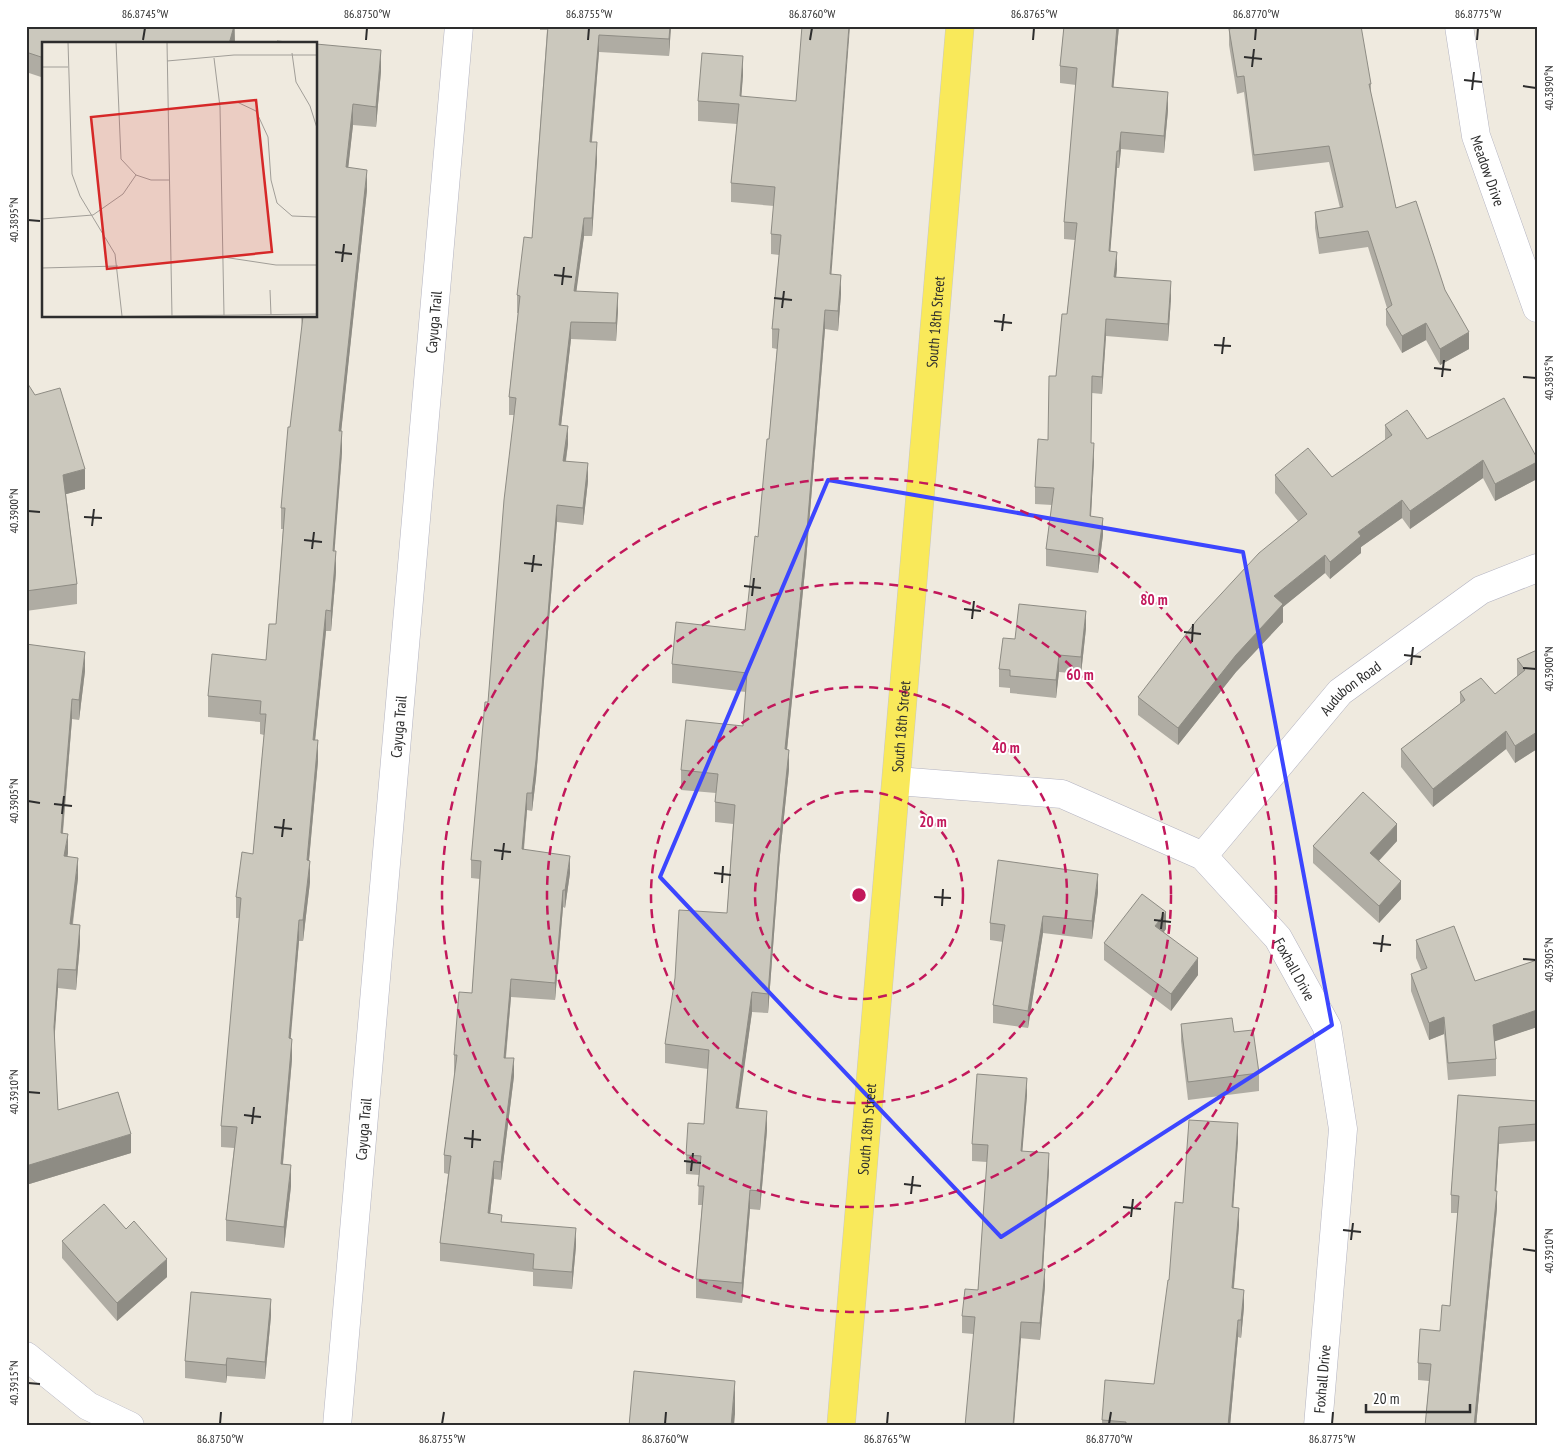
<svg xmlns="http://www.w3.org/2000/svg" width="1563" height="1452" viewBox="0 0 1563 1452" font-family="'PT Sans Narrow',sans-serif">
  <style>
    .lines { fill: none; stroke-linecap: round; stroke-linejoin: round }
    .minor-casing { stroke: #b3b3c1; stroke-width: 29 }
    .major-casing { stroke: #c8c8c8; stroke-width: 29 }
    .minor { stroke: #fff; stroke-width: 28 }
    .major { stroke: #f9e95a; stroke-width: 28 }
    .wall { fill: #afaca3 }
    .shaded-wall { fill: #8e8c84 }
    .building { fill: #cbc8bd; stroke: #8e8c84 }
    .marked { fill: none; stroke: #3c46ff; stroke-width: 4; stroke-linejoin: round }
    .ticks { fill: none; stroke: #2d2d2d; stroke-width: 2 }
    .ring { fill: none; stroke: #c2185b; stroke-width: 2.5; stroke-dasharray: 9 6 }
    .labels { text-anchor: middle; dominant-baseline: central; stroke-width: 4; stroke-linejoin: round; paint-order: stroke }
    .street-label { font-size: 15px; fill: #2d2d2d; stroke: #fff }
    .inset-road { fill: none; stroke: #a19e98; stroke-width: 1 }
    .view { fill: #d62828; fill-opacity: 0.15; stroke: #d62828; stroke-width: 2.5 }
    .inset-edge { fill: none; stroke: #2d2d2d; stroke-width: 2.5 }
    .centre { fill: #c2185b; stroke: #fff; stroke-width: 2.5 }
    .ring-label { font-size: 15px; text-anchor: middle; font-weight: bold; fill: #c2185b; stroke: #fff; stroke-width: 4; stroke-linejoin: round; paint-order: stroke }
    .neatline { fill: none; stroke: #2d2d2d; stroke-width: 2 }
    .ticks-label { font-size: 12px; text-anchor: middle; fill: #2d2d2d }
  </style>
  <rect width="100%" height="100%" fill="#efeadf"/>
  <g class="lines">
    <defs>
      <g id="minor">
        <path id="s1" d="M 1459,26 L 1476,136 L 1537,308"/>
        <path id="s2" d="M 897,781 L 1062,794 L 1203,856 L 1278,938 L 1327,1027 L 1343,1129 L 1318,1426"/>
        <path id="s3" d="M 1203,856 L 1340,692 L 1481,590 L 1537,568"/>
        <path d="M 26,1356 L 88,1406 L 130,1426"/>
        <path id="s4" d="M 337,1426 L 459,26"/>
      </g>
      <g id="major">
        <path id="s5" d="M 841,1426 L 960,26"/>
      </g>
    </defs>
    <use href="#minor" class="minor-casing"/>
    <use href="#major" class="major-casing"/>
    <use href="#minor" class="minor"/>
    <use href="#major" class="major"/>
  </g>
  <g class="wall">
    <path d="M 26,26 L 235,26 L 235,44 L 44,44 L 44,78 L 26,72 Z"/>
    <path d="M 540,26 L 671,26 L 669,56 L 599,52 L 592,142 L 597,160 L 592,236 L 584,236 L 576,291 L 618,310 L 616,341 L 571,339 L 561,426 L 568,444 L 566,461 L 588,481 L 583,525 L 557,522 L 536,778 L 532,811 L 527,810 L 524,850 L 570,873 L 565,908 L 563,907 L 555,1000 L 511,997 L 506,1058 L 514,1076 L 501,1180 L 494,1179 L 490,1214 L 502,1222 L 576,1246 L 572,1289 L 533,1286 L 533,1272 L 440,1261 L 440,1243 L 448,1174 L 444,1173 L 444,1155 L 455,1073 L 454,1073 L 454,1055 L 472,993 L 480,879 L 471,878 L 471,860 L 488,702 L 514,415 L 509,415 L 509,397 L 518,313 L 517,313 L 517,295 L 532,238 L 547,30 L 540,30 Z"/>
    <path d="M 1064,26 L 1119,26 L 1113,87 L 1168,110 L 1164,153 L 1121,149 L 1119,168 L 1117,168 L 1110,251 L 1117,269 L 1116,277 L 1171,298 L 1168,341 L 1106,336 L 1102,394 L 1092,393 L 1091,443 L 1094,460 L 1091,516 L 1103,535 L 1098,573 L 1046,566 L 1046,549 L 1052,505 L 1035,504 L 1035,487 L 1048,440 L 1056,376 L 1067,314 L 1075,240 L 1064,239 L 1064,222 L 1076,85 L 1060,83 L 1060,66 Z"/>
    <path d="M 1229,29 L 1371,84 L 1371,96 L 1396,208 L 1445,290 L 1469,349 L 1440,365 L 1426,340 L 1402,353 L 1386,325 L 1386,309 L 1387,308 L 1368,247 L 1319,254 L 1315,228 L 1315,212 L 1340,208 L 1329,162 L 1254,171 L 1244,92 L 1237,94 L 1229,45 Z"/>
    <path d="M 316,44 L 381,71 L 376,127 L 353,125 L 348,167 L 367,190 L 341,431 L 342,452 L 334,551 L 336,572 L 331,631 L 326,631 L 315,740 L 318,761 L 309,861 L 310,882 L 303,941 L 299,941 L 290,1038 L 292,1059 L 283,1164 L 291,1186 L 284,1248 L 226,1241 L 226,1220 L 234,1148 L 221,1147 L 221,1126 L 240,918 L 236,918 L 236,897 L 253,854 L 264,735 L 260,734 L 260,722 L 208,717 L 208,696 L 266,660 L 276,624 L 283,529 L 281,529 L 281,508 L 302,328 L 301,316 L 316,316 Z"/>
    <path d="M 743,75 L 741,96 L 841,294 L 838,331 L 825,329 L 806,561 L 787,750 L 789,769 L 780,855 L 768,1013 L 752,1012 L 738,1108 L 767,1130 L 760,1210 L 750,1209 L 742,1303 L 696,1298 L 696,1279 L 702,1205 L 698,1205 L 699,1175 L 686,1174 L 686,1155 L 704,1124 L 708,1069 L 665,1063 L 665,1044 L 727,913 L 733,824 L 715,822 L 715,802 L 716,793 L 681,790 L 681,770 L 743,726 L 746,692 L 672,683 L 672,664 L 745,630 L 758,537 L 769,439 L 777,349 L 772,348 L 772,329 L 779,255 L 771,254 L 771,234 L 774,206 L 731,202 L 731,183 L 737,124 L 698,121 L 698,101 Z"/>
    <path d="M 26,381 L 85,489 L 66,494 L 77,584 L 77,604 L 26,611 Z"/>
    <path d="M 1385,425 L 1427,439 L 1537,458 L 1537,479 L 1495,501 L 1483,478 L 1410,529 L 1402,518 L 1361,547 L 1361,553 L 1330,579 L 1325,573 L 1283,607 L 1283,622 L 1236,672 L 1178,745 L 1138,715 L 1138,697 L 1298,521 L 1275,493 L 1275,475 L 1332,477 L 1385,440 Z"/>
    <path d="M 1086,628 L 1081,674 L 1059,672 L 1056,698 L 1010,693 L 1010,688 L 999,687 L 999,669 L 1015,639 Z"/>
    <path d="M 26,644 L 85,671 L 79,720 L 72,719 L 63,833 L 68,853 L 67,857 L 78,878 L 73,924 L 80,944 L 76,990 L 58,988 L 54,1038 L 58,1110 L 131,1153 L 26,1185 Z"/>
    <path d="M 1537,650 L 1537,749 L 1515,763 L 1506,749 L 1433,807 L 1401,767 L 1401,749 L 1460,704 L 1460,692 L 1495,694 L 1517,677 L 1517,659 Z"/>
    <path d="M 1397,841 L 1379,861 L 1401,899 L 1379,923 L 1313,863 L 1313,846 Z"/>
    <path d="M 1098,892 L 1092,939 L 1043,933 L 1028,1028 L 993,1023 L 993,1005 L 1003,942 L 990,940 L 990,923 Z"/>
    <path d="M 1166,929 L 1164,932 L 1198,975 L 1171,1011 L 1104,960 L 1104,943 Z"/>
    <path d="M 1416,940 L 1475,981 L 1537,960 L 1537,1027 L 1494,1041 L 1496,1059 L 1496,1076 L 1448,1080 L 1444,1034 L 1429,1040 L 1411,991 L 1411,974 L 1421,970 L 1416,958 Z"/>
    <path d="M 1181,1024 L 1234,1032 L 1259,1073 L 1259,1091 L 1188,1100 L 1181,1041 Z"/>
    <path d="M 1027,1095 L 1022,1151 L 1049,1170 L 1043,1269 L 1045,1286 L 1040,1340 L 962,1333 L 962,1316 L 978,1290 L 987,1162 L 972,1161 L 972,1144 Z"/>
    <path d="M 1458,1095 L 1537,1101 L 1537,1141 L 1499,1144 L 1496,1191 L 1497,1208 L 1476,1426 L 1425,1426 L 1429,1381 L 1418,1380 L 1418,1363 L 1440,1331 L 1450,1306 L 1458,1213 L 1451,1213 L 1451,1195 Z"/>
    <path d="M 1238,1141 L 1233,1207 L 1239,1225 L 1234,1288 L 1244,1307 L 1241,1338 L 1238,1337 L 1230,1426 L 1102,1426 L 1102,1420 L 1154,1384 L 1183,1203 Z"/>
    <path d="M 62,1241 L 167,1277 L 117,1321 L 62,1258 Z"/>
    <path d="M 271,1316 L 265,1379 L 227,1376 L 226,1383 L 185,1378 L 185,1361 Z"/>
  </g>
  <g class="shaded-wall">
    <path d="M 234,26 L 235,44 L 229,44 Z"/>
    <path d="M 670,26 L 671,26 L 669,56 L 669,39 Z"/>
    <path d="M 849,26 L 850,26 L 830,293 L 830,274 Z"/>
    <path d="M 1117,26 L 1119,26 L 1112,104 L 1112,87 Z"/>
    <path d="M 599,35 L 599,52 L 590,160 L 590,142 Z"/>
    <path d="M 381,50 L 381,71 L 376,127 L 376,107 Z"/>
    <path d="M 743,56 L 743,75 L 740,115 L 740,96 Z"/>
    <path d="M 1168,92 L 1168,110 L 1164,153 L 1164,136 Z"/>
    <path d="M 353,104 L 353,125 L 346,188 L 346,167 Z"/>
    <path d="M 1121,132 L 1121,149 L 1119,168 L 1119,151 Z"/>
    <path d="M 597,142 L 597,160 L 592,236 L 592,218 Z"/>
    <path d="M 1117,151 L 1117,168 L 1109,268 L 1109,251 Z"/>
    <path d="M 367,170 L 367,190 L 339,452 L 339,431 Z"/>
    <path d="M 584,218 L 584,236 L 574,309 L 574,291 Z"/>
    <path d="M 1117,252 L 1117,269 L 1114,294 L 1114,277 Z"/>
    <path d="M 841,275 L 841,294 L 838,331 L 838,311 Z"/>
    <path d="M 1171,281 L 1171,298 L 1168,341 L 1168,324 Z"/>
    <path d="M 618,293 L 618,310 L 616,341 L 616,323 Z"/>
    <path d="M 825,310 L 825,329 L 806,561 L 785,769 L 785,749 Z"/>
    <path d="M 1106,319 L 1106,336 L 1102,394 L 1102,377 Z"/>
    <path d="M 571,322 L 571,339 L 559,443 L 559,425 Z"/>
    <path d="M 1426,323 L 1426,340 L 1402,353 L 1402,336 Z"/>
    <path d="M 1469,332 L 1469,349 L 1440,365 L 1440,349 Z"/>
    <path d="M 568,426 L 568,444 L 563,479 L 563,461 Z"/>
    <path d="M 342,431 L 342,452 L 333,572 L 333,551 Z"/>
    <path d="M 1094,443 L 1094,460 L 1090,533 L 1090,516 Z"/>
    <path d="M 1483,460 L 1483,478 L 1410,529 L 1410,511 Z"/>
    <path d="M 1537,462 L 1537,479 L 1495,501 L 1495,484 Z"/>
    <path d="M 588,463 L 588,481 L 583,525 L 583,508 Z"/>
    <path d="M 85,469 L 85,489 L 63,495 L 63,475 Z"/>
    <path d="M 1402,500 L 1402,518 L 1361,547 L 1361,553 L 1330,579 L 1330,562 L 1358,532 Z"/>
    <path d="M 557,505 L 557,522 L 536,778 L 532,811 L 532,793 Z"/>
    <path d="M 1103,518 L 1103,535 L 1098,573 L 1098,556 Z"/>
    <path d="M 336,551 L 336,572 L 331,631 L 331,611 Z"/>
    <path d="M 1325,555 L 1325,573 L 1283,607 L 1283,622 L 1236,672 L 1178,745 L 1178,728 L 1274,596 Z"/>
    <path d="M 326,610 L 326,631 L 313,761 L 313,740 Z"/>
    <path d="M 1086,611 L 1086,628 L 1081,674 L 1081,657 Z"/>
    <path d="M 85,652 L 85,671 L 79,720 L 79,700 Z"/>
    <path d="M 1059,655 L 1059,672 L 1056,698 L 1056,680 Z"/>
    <path d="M 72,699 L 72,719 L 61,852 L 61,833 Z"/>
    <path d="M 1506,731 L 1506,749 L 1433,807 L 1433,789 Z"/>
    <path d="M 1537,732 L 1537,749 L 1515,763 L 1515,746 Z"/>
    <path d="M 318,740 L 318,761 L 307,881 L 307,860 Z"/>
    <path d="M 789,750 L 789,769 L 780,855 L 768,1013 L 768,994 L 780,836 Z"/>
    <path d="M 527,793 L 527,810 L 522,867 L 522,849 Z"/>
    <path d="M 1397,824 L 1397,841 L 1370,870 L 1370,853 Z"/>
    <path d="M 68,834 L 68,853 L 64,876 L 64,856 Z"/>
    <path d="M 570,856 L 570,873 L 565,908 L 565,890 Z"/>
    <path d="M 78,858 L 78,878 L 70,943 L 70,924 Z"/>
    <path d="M 310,861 L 310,882 L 303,941 L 303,920 Z"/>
    <path d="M 1098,874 L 1098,892 L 1092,939 L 1092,921 Z"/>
    <path d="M 1401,881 L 1401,899 L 1379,923 L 1379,906 Z"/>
    <path d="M 563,890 L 563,907 L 555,1000 L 555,983 Z"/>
    <path d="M 1166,912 L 1166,929 L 1155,943 L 1155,926 Z"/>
    <path d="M 1043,916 L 1043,933 L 1028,1028 L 1028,1011 Z"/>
    <path d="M 299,920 L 299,941 L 289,1059 L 289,1038 Z"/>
    <path d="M 80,925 L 80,944 L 76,990 L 76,970 Z"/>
    <path d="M 1198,958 L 1198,975 L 1171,1011 L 1171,994 Z"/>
    <path d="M 58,969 L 58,988 L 54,1046 L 54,1027 Z"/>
    <path d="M 511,979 L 511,997 L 504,1075 L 504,1058 Z"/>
    <path d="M 752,992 L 752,1012 L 736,1128 L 736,1108 Z"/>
    <path d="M 1537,1010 L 1537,1027 L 1493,1042 L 1493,1025 Z"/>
    <path d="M 1444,1017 L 1444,1034 L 1429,1040 L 1429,1023 Z"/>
    <path d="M 292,1039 L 292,1059 L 281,1184 L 281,1164 Z"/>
    <path d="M 514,1058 L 514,1076 L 501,1180 L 501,1162 Z"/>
    <path d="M 1027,1078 L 1027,1095 L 1021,1168 L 1021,1151 Z"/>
    <path d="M 767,1111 L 767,1130 L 760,1210 L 760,1191 Z"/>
    <path d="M 1238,1123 L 1238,1141 L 1232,1225 L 1232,1207 Z"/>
    <path d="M 1499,1127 L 1499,1144 L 1495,1208 L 1495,1191 Z"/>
    <path d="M 131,1134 L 131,1153 L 26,1185 L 26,1166 Z"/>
    <path d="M 1049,1153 L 1049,1170 L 1042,1286 L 1042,1269 Z"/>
    <path d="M 494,1161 L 494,1179 L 488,1231 L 488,1213 Z"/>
    <path d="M 291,1165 L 291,1186 L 284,1248 L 284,1227 Z"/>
    <path d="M 750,1190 L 750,1209 L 742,1303 L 742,1283 Z"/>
    <path d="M 1497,1191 L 1497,1208 L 1476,1426 L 1474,1426 Z"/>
    <path d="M 1239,1208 L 1239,1225 L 1232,1306 L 1232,1288 Z"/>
    <path d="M 576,1228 L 576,1246 L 572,1289 L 572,1272 Z"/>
    <path d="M 167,1259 L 167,1277 L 117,1321 L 117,1303 Z"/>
    <path d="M 1045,1269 L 1045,1286 L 1040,1340 L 1040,1323 Z"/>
    <path d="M 1244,1290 L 1244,1307 L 1241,1338 L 1241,1320 Z"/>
    <path d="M 271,1299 L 271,1316 L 265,1379 L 265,1362 Z"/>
    <path d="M 1238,1320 L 1238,1337 L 1230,1426 L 1228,1426 Z"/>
    <path d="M 1021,1322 L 1021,1339 L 1014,1426 L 1013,1426 Z"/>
    <path d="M 227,1358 L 227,1376 L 226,1383 L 226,1365 Z"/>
    <path d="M 735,1381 L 735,1414 L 734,1426 L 731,1426 Z"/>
  </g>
  <g class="building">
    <path d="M 26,26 L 234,26 L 229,44 L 44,44 L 44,58 L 26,52 Z"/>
    <path d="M 548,26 L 670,26 L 669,39 L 599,35 L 590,142 L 597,142 L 592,218 L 584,218 L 574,291 L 618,293 L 616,323 L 571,322 L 559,425 L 568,426 L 563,461 L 588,463 L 583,508 L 557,505 L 536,760 L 532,793 L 527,793 L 522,849 L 570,856 L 565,890 L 563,890 L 555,983 L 511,979 L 504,1058 L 514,1058 L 501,1162 L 494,1161 L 488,1213 L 502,1215 L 501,1222 L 576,1228 L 572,1272 L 533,1269 L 534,1254 L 440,1243 L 451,1156 L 444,1155 L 457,1055 L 454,1055 L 459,992 L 472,993 L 481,861 L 471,860 L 485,702 L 488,702 L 504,500 L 516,398 L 509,397 L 520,296 L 517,295 L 524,237 L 532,238 Z"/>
    <path d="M 802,26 L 849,26 L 830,274 L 841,275 L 838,311 L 825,310 L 806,542 L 785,749 L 789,750 L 780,836 L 768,994 L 752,992 L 736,1108 L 767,1111 L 760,1191 L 750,1190 L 742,1283 L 696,1279 L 704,1186 L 698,1186 L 701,1156 L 686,1155 L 688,1123 L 704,1124 L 709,1050 L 665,1044 L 675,978 L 679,910 L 727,913 L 735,805 L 715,802 L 718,774 L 681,770 L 686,720 L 743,726 L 747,673 L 672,664 L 676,622 L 745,630 L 755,536 L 758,537 L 767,439 L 769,439 L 779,329 L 772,329 L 781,235 L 771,234 L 775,187 L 731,183 L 739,104 L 698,101 L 702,53 L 743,56 L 740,96 L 796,101 Z"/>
    <path d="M 1064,26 L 1117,26 L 1112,87 L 1168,92 L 1164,136 L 1121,132 L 1119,151 L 1117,151 L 1109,251 L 1117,252 L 1114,277 L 1171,281 L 1168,324 L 1106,319 L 1102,377 L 1092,376 L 1091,443 L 1094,443 L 1090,516 L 1103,518 L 1098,556 L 1046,549 L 1054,488 L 1035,487 L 1038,439 L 1048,440 L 1049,376 L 1056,376 L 1062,314 L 1067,314 L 1077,223 L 1064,222 L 1077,68 L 1060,66 Z"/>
    <path d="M 1242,26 L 1361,26 L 1371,84 L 1369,84 L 1396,208 L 1416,201 L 1445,290 L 1469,332 L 1440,349 L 1426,323 L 1402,336 L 1386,309 L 1392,305 L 1368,231 L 1319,238 L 1315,212 L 1343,207 L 1329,146 L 1254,155 L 1244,76 L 1237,77 L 1229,29 Z"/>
    <path d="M 277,41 L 309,44 L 276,44 Z"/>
    <path d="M 316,44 L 381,50 L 376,107 L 353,104 L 346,167 L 367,170 L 339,431 L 342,431 L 333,551 L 336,551 L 331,611 L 326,610 L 313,740 L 318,740 L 307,860 L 310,861 L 303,920 L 299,920 L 289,1038 L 292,1039 L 281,1164 L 291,1165 L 284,1227 L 226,1220 L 237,1127 L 221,1126 L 241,898 L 236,897 L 242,852 L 253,854 L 266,714 L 260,714 L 261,701 L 208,696 L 212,654 L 266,660 L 269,624 L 276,624 L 285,508 L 281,508 L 288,427 L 290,427 L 303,316 L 316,316 Z"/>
    <path d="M 26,381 L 35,395 L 60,388 L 85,469 L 63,475 L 77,584 L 26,591 Z"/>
    <path d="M 1504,398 L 1537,458 L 1537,462 L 1495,484 L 1483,460 L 1410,511 L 1402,500 L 1358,532 L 1361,536 L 1330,562 L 1325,555 L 1274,596 L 1283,604 L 1236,655 L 1178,728 L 1138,697 L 1197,620 L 1259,553 L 1307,514 L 1275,475 L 1308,448 L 1332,477 L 1392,435 L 1385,425 L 1407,410 L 1427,439 Z"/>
    <path d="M 1019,604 L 1086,611 L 1081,657 L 1059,655 L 1056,680 L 1010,676 L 1010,670 L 999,669 L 1003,638 L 1015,639 Z"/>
    <path d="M 26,644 L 85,652 L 79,700 L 72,699 L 61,833 L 68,834 L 64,856 L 78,858 L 70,924 L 80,925 L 76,970 L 58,969 L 54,1027 L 58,1110 L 118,1092 L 131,1134 L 26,1166 Z"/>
    <path d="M 1537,650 L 1537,732 L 1515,746 L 1506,731 L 1433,789 L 1401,749 L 1465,700 L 1460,692 L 1481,678 L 1495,694 L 1525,670 L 1517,659 Z"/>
    <path d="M 1363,792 L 1397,824 L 1370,853 L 1401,881 L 1379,906 L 1313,846 Z"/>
    <path d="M 998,860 L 1098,874 L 1092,921 L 1043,916 L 1028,1011 L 993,1005 L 1005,925 L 990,923 Z"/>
    <path d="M 1142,894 L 1166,912 L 1155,926 L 1198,958 L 1171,994 L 1104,943 Z"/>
    <path d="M 1454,926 L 1475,981 L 1537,960 L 1537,1010 L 1493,1025 L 1496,1059 L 1448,1063 L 1444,1017 L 1429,1023 L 1411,974 L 1427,968 L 1416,940 Z"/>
    <path d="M 1232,1018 L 1234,1032 L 1253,1030 L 1259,1073 L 1188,1082 L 1181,1024 Z"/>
    <path d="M 977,1074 L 1027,1078 L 1021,1151 L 1049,1153 L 1042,1269 L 1045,1269 L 1040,1323 L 1021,1322 L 1013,1426 L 965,1426 L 975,1317 L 962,1316 L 965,1289 L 978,1290 L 988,1145 L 972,1144 Z"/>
    <path d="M 1458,1095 L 1537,1101 L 1537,1124 L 1499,1127 L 1495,1191 L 1497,1191 L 1474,1426 L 1425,1426 L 1431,1364 L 1418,1363 L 1420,1329 L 1440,1331 L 1442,1305 L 1450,1306 L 1459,1196 L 1451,1195 Z"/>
    <path d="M 1189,1120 L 1238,1123 L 1232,1207 L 1239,1208 L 1232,1288 L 1244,1290 L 1241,1320 L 1238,1320 L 1228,1426 L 1126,1426 L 1126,1422 L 1102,1420 L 1105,1380 L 1154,1384 L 1168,1280 L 1169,1280 L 1175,1202 L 1183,1203 Z"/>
    <path d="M 104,1204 L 126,1229 L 134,1221 L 167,1259 L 117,1303 L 62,1241 Z"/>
    <path d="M 191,1292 L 271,1299 L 265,1362 L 227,1358 L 226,1365 L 185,1361 Z"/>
    <path d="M 634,1371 L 735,1381 L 731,1426 L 629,1426 Z"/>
  </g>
  <path class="marked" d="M 828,480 L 1243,552 L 1332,1025 L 1001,1237 L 660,877 Z"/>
  <path class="ticks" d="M 143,40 L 145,28M 366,40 L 367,28M 588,40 L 589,28M 810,40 L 812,28M 1033,40 L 1034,28M 1255,40 L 1256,28M 1477,40 L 1478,28M 1244,57 L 1262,59M 1252,67 L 1254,49M 1464,80 L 1482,82M 1523,86 L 1536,88M 1472,90 L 1474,72M 28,220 L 40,221M 335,252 L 352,254M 342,262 L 344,244M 554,275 L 572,277M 562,285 L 564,267M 774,298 L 792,300M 782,308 L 784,291M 994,321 L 1012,323M 1002,331 L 1004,314M 1214,345 L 1231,346M 1222,354 L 1224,337M 1434,368 L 1451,370M 1442,377 L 1444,360M 1523,377 L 1536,378M 28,511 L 40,512M 84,517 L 102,518M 92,526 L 94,509M 304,540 L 322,542M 312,549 L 314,532M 524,563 L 542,565M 532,572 L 534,555M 744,586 L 761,588M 752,596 L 754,578M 964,609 L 981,611M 972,619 L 974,601M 1184,632 L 1201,634M 1192,642 L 1193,624M 1404,655 L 1421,657M 1411,665 L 1413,647M 1523,668 L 1536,669M 28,801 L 40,803M 54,804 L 72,806M 62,814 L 64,796M 274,827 L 292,829M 282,837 L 284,819M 494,850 L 511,852M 502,860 L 504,843M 714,873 L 731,875M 722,883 L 723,866M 934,897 L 951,898M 942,906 L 943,889M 1154,920 L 1171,922M 1161,929 L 1163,912M 1373,943 L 1391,945M 1381,952 L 1383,935M 1523,959 L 1536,960M 28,1092 L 40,1093M 244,1115 L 261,1117M 252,1124 L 254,1107M 464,1138 L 481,1140M 472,1148 L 473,1130M 684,1161 L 701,1163M 691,1171 L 693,1153M 904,1184 L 921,1186M 911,1194 L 913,1176M 1123,1207 L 1141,1209M 1131,1217 L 1133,1199M 1343,1230 L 1361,1232M 1351,1240 L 1353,1223M 1523,1249 L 1536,1251M 28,1383 L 40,1384M 220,1424 L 221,1412M 442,1424 L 444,1412M 665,1424 L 666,1412M 887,1424 L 888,1412M 1109,1424 L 1111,1412M 1332,1424 L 1333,1412"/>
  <g class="ring">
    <circle cx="859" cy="895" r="104"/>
    <circle cx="859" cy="895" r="208"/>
    <circle cx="859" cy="895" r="312"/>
    <circle cx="859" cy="895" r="417"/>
  </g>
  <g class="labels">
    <g class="street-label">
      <text stroke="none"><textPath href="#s1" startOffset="148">Meadow Drive</textPath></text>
      <text stroke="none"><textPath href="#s4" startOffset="1108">Cayuga Trail</textPath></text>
      <text stroke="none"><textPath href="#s5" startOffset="1108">South 18th Street</textPath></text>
      <text stroke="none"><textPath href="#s3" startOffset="224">Audubon Road</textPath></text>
      <text stroke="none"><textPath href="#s4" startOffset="702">Cayuga Trail</textPath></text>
      <text stroke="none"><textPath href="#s5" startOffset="702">South 18th Street</textPath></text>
      <text stroke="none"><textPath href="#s2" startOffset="466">Foxhall Drive</textPath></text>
      <text stroke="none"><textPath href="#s4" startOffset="298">Cayuga Trail</textPath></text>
      <text stroke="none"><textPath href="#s5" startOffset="298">South 18th Street</textPath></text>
      <text transform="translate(1322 1379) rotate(-85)">Foxhall Drive</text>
    </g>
  </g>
  <g transform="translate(42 42)">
    <rect width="275" height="275" fill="#efeadf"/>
    <path class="inset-road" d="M 26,0 L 30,132 L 38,154 L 73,212 L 80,274M 74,0 L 79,117 L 94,133 L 109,138 L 127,138M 125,0 L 130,275M 250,11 L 254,40 L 268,64 L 275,86M 172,16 L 178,65 L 182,273M 125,19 L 192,13 L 275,13M 0,25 L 26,25M 178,61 L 195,60 L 214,69 L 226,95 L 229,138 L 235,161 L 250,174 L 275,175M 0,177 L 51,173 L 81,152 L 94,133M 181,215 L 234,223 L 275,223M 0,226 L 76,224M 228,248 L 229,273M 37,275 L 275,272"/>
    <path class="view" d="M 214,58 L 230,210 L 65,227 L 49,75 Z"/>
    <rect width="275" height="275" class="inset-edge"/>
  </g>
  <circle cx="859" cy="895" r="8" class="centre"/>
  <g class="ring-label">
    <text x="1154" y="605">80 m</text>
    <text x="1080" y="680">60 m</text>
    <text x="1006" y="753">40 m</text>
    <text x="933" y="827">20 m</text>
  </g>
  <rect width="1563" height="1452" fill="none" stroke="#ffffff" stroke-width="55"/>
  <path d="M1366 1404v8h104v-8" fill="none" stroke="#2d2d2d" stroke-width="2.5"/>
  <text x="1373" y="1404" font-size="15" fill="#2d2d2d" stroke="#ffffff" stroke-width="4" paint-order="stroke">20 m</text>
  <rect x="28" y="28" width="1508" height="1396" class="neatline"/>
  <g class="ticks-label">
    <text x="145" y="18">86.8745°W</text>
    <text x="367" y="18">86.8750°W</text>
    <text x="589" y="18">86.8755°W</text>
    <text x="812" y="18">86.8760°W</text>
    <text x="1034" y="18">86.8765°W</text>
    <text x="1256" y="18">86.8770°W</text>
    <text x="1478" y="18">86.8775°W</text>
    <text transform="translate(1549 88) rotate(-90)" y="4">40.3890°N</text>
    <text transform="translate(14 220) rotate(-90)" y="4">40.3895°N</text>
    <text transform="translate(1549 378) rotate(-90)" y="4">40.3895°N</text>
    <text transform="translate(14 511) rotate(-90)" y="4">40.3900°N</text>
    <text transform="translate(1549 669) rotate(-90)" y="4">40.3900°N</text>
    <text transform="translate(14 801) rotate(-90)" y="4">40.3905°N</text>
    <text transform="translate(1549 960) rotate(-90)" y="4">40.3905°N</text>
    <text transform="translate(14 1092) rotate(-90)" y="4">40.3910°N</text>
    <text transform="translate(1549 1251) rotate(-90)" y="4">40.3910°N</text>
    <text transform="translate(14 1383) rotate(-90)" y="4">40.3915°N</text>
    <text x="220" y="1443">86.8750°W</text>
    <text x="442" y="1443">86.8755°W</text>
    <text x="665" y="1443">86.8760°W</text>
    <text x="887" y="1443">86.8765°W</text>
    <text x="1109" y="1443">86.8770°W</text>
    <text x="1332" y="1443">86.8775°W</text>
  </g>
</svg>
